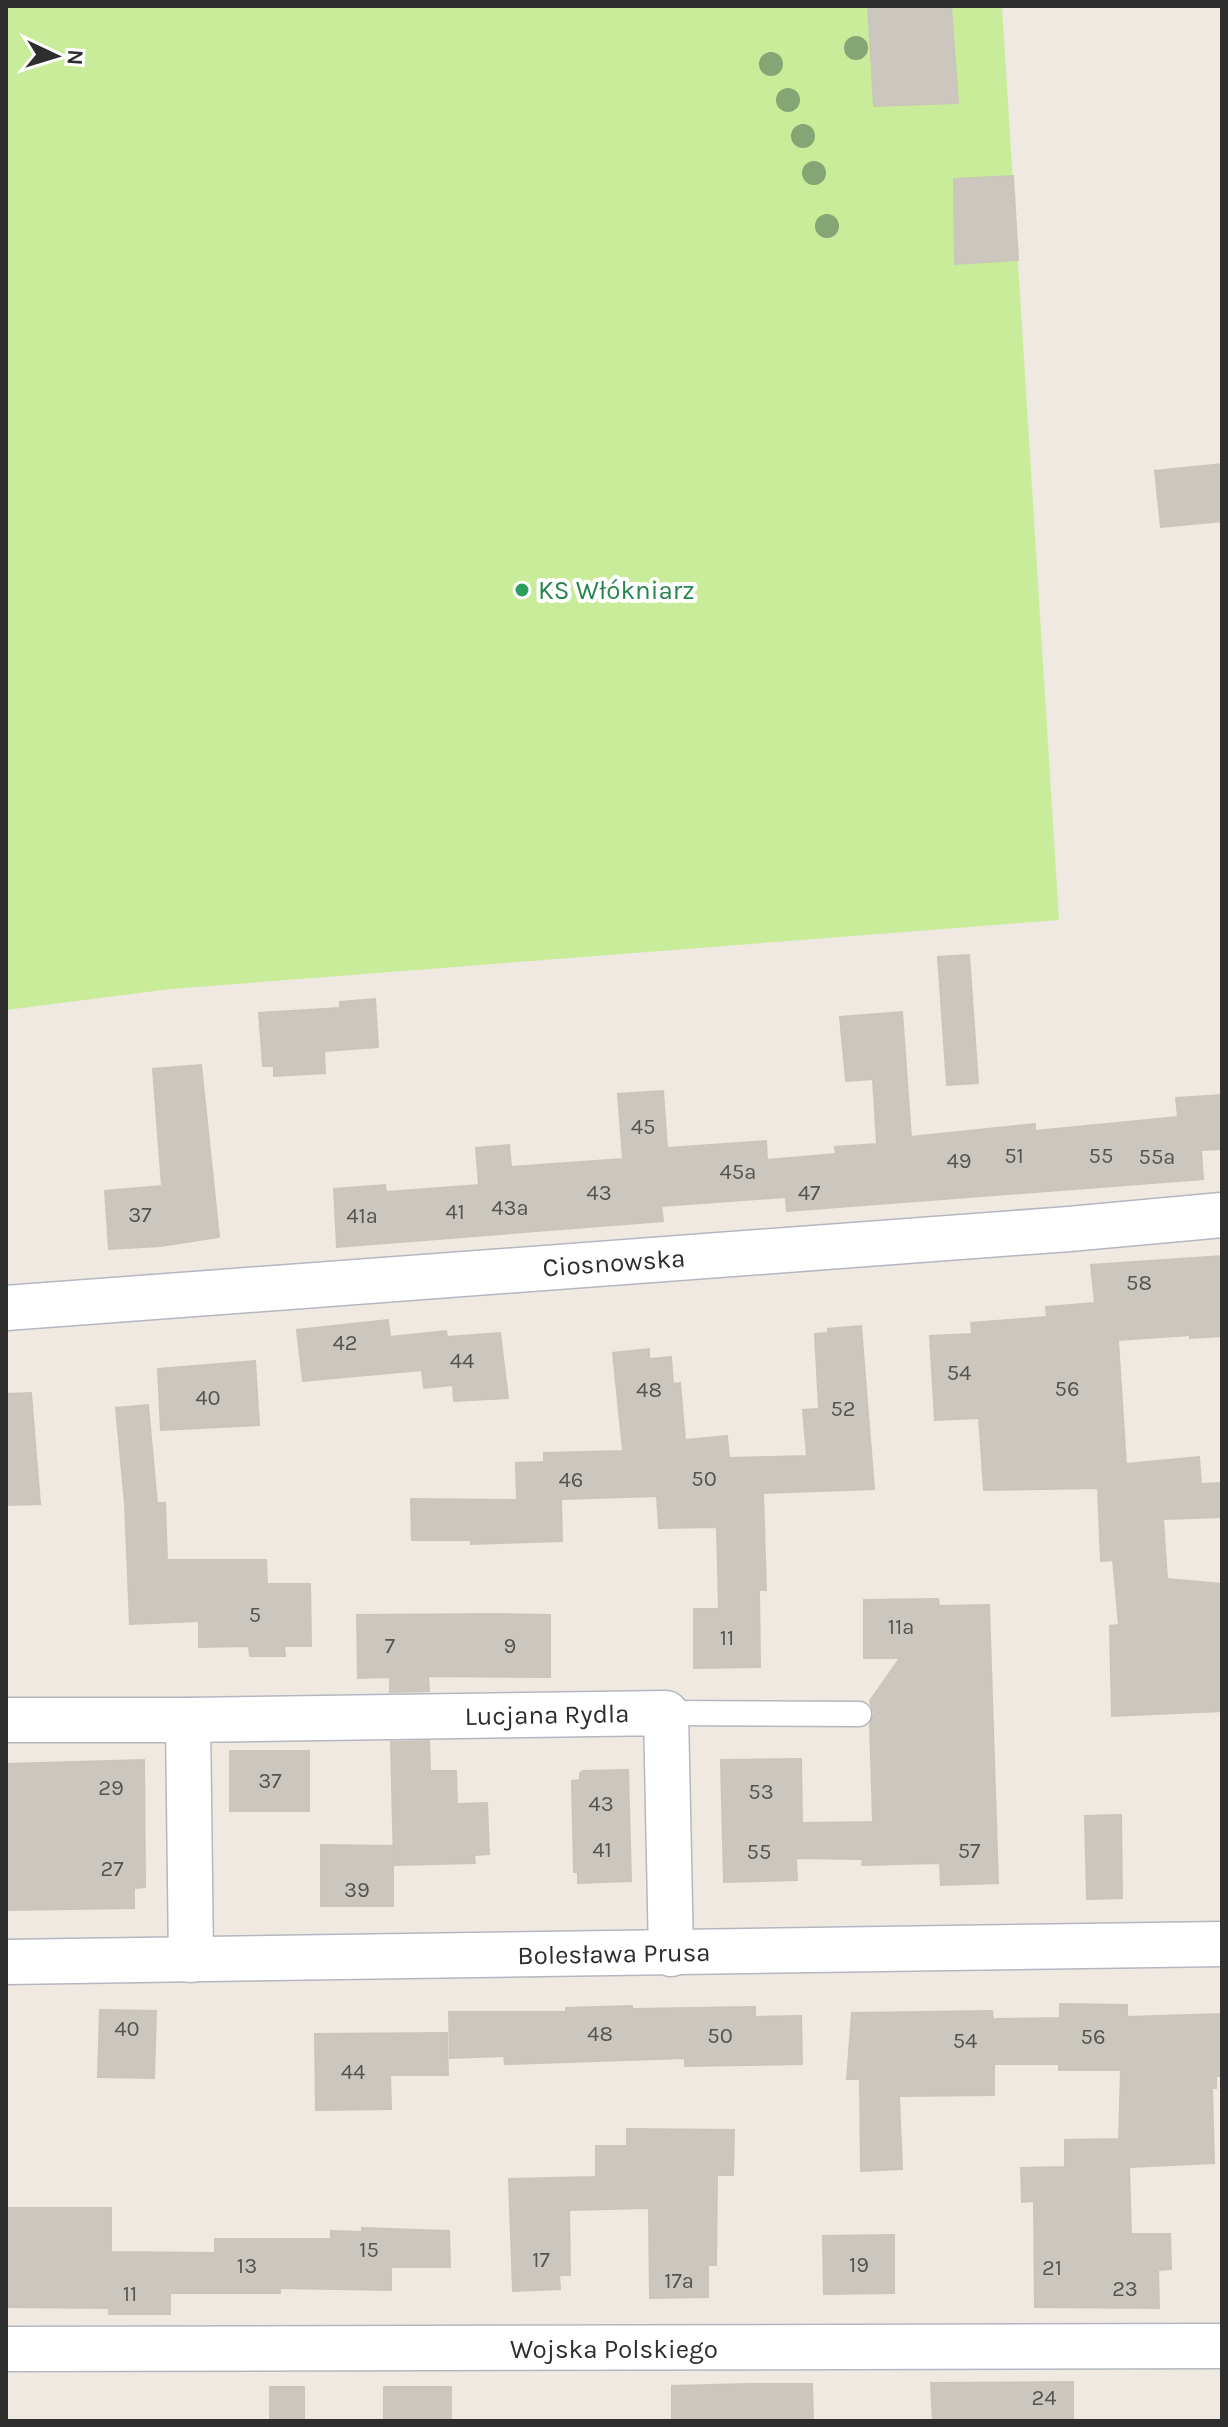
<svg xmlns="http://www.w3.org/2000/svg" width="1228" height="2427" viewBox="0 0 1228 2427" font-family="Karla,sans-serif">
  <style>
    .pitch { fill: #c9ec9a }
    .building { fill: #cbc7bf; stroke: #cbc5ba; stroke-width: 2 }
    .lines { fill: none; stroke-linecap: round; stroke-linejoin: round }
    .service-casing { stroke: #b4b7c1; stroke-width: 27 }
    .minor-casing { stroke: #b4b7c1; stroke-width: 47 }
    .service { stroke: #fff; stroke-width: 24 }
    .minor { stroke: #fff; stroke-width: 44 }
    .tree { fill: #84a574 }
    .leisure-dot { fill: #2e9e5b; stroke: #fff; stroke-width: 3 }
    .labels { text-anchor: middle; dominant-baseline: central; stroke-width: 8; stroke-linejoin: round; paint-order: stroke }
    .number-label { font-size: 22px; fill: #555452 }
    .leisure-label { font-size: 26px; fill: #27864d; stroke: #fff; text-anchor: start }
    .street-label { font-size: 26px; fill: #2e2e2e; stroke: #fff }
  </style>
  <rect width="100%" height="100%" fill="#efe9e1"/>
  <path class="pitch" d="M 6,6 L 1002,6 L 1059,920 L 171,989 L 6,1010 Z"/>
  <g class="building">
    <path d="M 868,6 L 951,6 L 958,103 L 874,106 Z"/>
    <path d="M 1013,176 L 1018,260 L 955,264 L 954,179 Z"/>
    <path d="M 1222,464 L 1222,521 L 1161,527 L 1155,471 Z"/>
    <path d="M 969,955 L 978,1083 L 947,1085 L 938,957 Z"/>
    <path d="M 375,999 L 378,1047 L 324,1051 L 325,1073 L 274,1076 L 274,1066 L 263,1066 L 259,1013 L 340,1008 L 340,1002 Z"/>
    <path d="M 902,1012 L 911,1137 L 1035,1124 L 1035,1131 L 1178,1117 L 1176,1098 L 1222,1095 L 1222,1149 L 1201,1150 L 1203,1179 L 787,1211 L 786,1197 L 661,1206 L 663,1221 L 337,1247 L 334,1189 L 385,1185 L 386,1192 L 479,1185 L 476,1148 L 509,1145 L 511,1167 L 623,1159 L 618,1094 L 663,1091 L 667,1148 L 766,1141 L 767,1160 L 836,1154 L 835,1147 L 877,1144 L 873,1079 L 846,1081 L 840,1017 Z"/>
    <path d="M 201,1065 L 219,1237 L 161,1246 L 109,1249 L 105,1191 L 162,1186 L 153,1069 Z"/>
    <path d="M 1222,1256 L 1222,1336 L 1190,1338 L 1190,1335 L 1118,1340 L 1126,1464 L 1199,1457 L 1201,1484 L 1222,1483 L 1222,1517 L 1163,1519 L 1167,1579 L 1222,1584 L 1222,1711 L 1112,1716 L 1110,1626 L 1119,1625 L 1113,1560 L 1101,1561 L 1098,1488 L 984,1490 L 979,1418 L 935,1420 L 930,1336 L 972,1334 L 971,1323 L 1047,1317 L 1046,1307 L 1095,1303 L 1091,1265 Z"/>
    <path d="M 388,1320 L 390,1337 L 446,1331 L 447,1337 L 500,1333 L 508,1398 L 454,1401 L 453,1385 L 424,1388 L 422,1370 L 303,1381 L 297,1330 Z"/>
    <path d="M 861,1326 L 874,1489 L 763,1493 L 766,1590 L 759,1590 L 760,1667 L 694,1668 L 694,1609 L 719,1609 L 717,1527 L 659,1528 L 657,1496 L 561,1499 L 562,1541 L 471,1544 L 471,1540 L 412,1540 L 411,1499 L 517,1500 L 516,1463 L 544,1462 L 544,1453 L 623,1451 L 613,1353 L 649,1349 L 649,1359 L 671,1357 L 673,1384 L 680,1383 L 685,1440 L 727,1436 L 729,1458 L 807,1456 L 803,1410 L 819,1409 L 815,1334 L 828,1333 L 828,1329 Z"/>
    <path d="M 255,1361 L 259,1425 L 161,1430 L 158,1369 Z"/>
    <path d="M 31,1393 L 40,1504 L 6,1505 L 6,1394 Z"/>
    <path d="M 148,1405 L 157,1503 L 165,1503 L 167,1560 L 266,1560 L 267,1584 L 310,1584 L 311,1646 L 284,1646 L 285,1656 L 250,1656 L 249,1646 L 199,1647 L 199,1621 L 130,1624 L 125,1504 L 116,1408 Z"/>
    <path d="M 938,1599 L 939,1606 L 989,1605 L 998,1883 L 941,1885 L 940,1863 L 862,1865 L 863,1859 L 796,1858 L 797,1880 L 724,1882 L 721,1760 L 801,1759 L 802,1823 L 873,1822 L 870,1724 L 874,1713 L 870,1701 L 900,1658 L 864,1658 L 864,1600 Z"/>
    <path d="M 499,1614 L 550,1615 L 550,1677 L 428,1676 L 429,1691 L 390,1692 L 390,1677 L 358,1678 L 357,1615 Z"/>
    <path d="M 429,1741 L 430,1771 L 456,1771 L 457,1804 L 487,1803 L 489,1854 L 474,1855 L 475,1863 L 394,1865 L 391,1742 Z"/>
    <rect x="230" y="1751" width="79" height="60"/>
    <path d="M 144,1760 L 145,1887 L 134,1888 L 134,1908 L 6,1910 L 6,1764 Z"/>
    <path d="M 628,1770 L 631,1881 L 578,1883 L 578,1872 L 574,1872 L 572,1781 L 580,1780 L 580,1773 L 583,1771 Z"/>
    <path d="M 1121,1815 L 1122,1898 L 1087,1899 L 1085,1816 Z"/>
    <path d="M 321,1845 L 393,1846 L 393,1906 L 321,1906 Z"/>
    <path d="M 1060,2004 L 1127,2005 L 1127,2017 L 1222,2014 L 1222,2076 L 1216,2076 L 1216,2088 L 1212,2088 L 1214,2163 L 1129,2167 L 1131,2234 L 1170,2234 L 1171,2269 L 1158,2270 L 1159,2308 L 1035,2307 L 1034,2201 L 1022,2202 L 1021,2168 L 1065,2167 L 1065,2140 L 1119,2139 L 1121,2070 L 1059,2070 L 1059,2064 L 994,2064 L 994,2095 L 899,2096 L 902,2169 L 861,2171 L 860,2079 L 847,2079 L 852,2013 L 992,2011 L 993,2019 L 1060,2018 Z"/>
    <path d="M 632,2006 L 632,2009 L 755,2007 L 755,2017 L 801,2016 L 802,2064 L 685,2066 L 685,2058 L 505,2064 L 504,2056 L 450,2058 L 449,2012 L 566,2012 L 566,2008 Z"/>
    <path d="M 100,2010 L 156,2011 L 154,2078 L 98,2077 Z"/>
    <path d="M 447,2033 L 448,2075 L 390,2075 L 391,2109 L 316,2110 L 315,2034 Z"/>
    <path d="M 627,2129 L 734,2130 L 733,2175 L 717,2175 L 716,2265 L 708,2265 L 708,2297 L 650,2298 L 649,2208 L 569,2210 L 570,2275 L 559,2275 L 560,2289 L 513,2291 L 509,2179 L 596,2177 L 596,2146 L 627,2146 Z"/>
    <path d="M 6,2208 L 111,2208 L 111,2252 L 215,2253 L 215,2239 L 331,2239 L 331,2231 L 362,2232 L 362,2228 L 449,2231 L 450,2267 L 391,2267 L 391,2290 L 280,2288 L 280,2293 L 170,2293 L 170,2314 L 109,2314 L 109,2308 L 6,2307 Z"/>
    <path d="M 894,2235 L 894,2293 L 824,2294 L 823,2236 Z"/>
    <path d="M 1073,2382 L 1073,2421 L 933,2421 L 931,2383 Z"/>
    <path d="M 747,2384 L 812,2384 L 813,2421 L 672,2419 L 672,2386 Z"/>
    <rect x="270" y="2387" width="34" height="34"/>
    <rect x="384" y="2387" width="67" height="34"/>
  </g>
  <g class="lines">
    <defs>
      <path id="service" d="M 666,1713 L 859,1714"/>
      <g id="minor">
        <path d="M 6,1308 L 1069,1229 L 1222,1215"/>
        <path d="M 6,1720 L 188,1720 L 666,1713 L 671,1954"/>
        <path d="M 188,1720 L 191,1960"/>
        <path d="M 6,1962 L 1222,1944"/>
        <path d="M 6,2349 L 1222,2346"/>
      </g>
    </defs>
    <use href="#service" class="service-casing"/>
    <use href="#minor" class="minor-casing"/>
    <use href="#service" class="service"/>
    <use href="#minor" class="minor"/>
  </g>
  <g class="tree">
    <circle cx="856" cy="48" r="12"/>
    <circle cx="771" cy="64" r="12"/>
    <circle cx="788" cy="100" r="12"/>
    <circle cx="803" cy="136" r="12"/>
    <circle cx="814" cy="173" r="12"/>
    <circle cx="827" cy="226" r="12"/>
  </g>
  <circle class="leisure-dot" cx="522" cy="590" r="8"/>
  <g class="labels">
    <g class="number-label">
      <text x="643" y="1127">45</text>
      <text x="1014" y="1156">51</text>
      <text x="1101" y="1156">55</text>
      <text x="1157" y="1157">55a</text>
      <text x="959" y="1161">49</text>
      <text x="738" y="1172">45a</text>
      <text x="599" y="1193">43</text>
      <text x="809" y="1193">47</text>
      <text x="510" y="1208">43a</text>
      <text x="455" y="1212">41</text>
      <text x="140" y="1215">37</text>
      <text x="362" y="1216">41a</text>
      <text x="1139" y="1283">58</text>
      <text x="345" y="1343">42</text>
      <text x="462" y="1361">44</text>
      <text x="959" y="1373">54</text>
      <text x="1067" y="1389">56</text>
      <text x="649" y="1390">48</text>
      <text x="208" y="1398">40</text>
      <text x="843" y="1409">52</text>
      <text x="704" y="1479">50</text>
      <text x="571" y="1480">46</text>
      <text x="255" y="1615">5</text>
      <text x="901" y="1627">11a</text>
      <text x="727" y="1638">11</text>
      <text x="390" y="1646">7</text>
      <text x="510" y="1646">9</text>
      <text x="270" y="1781">37</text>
      <text x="111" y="1788">29</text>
      <text x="761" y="1792">53</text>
      <text x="601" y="1804">43</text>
      <text x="602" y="1850">41</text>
      <text x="969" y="1851">57</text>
      <text x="759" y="1852">55</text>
      <text x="112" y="1869">27</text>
      <text x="357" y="1890">39</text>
      <text x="127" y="2029">40</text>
      <text x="600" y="2034">48</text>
      <text x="720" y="2036">50</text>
      <text x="1093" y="2037">56</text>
      <text x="965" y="2041">54</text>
      <text x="353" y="2072">44</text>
      <text x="369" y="2250">15</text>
      <text x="541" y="2260">17</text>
      <text x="859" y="2265">19</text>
      <text x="247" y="2266">13</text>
      <text x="1052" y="2268">21</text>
      <text x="679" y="2281">17a</text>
      <text x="1125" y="2289">23</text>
      <text x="130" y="2294">11</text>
      <text x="1044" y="2398">24</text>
    </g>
    <g class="leisure-label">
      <text x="538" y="590">KS Włókniarz</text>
    </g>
    <g class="street-label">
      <text transform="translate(614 1263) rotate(-4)">Ciosnowska</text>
      <text transform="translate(547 1715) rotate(-1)">Lucjana Rydla</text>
      <text transform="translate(614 1954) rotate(-1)">Bolesława Prusa</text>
      <text x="614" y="2349">Wojska Polskiego</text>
    </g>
  </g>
  <rect width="1228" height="2427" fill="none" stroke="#2e2e2e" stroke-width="16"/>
  <g transform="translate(56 56) rotate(94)" stroke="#ffffff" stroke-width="6" paint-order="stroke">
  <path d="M0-6L14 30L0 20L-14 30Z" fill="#2e2e2e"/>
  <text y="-12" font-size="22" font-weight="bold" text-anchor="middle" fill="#2e2e2e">N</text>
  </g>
</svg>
